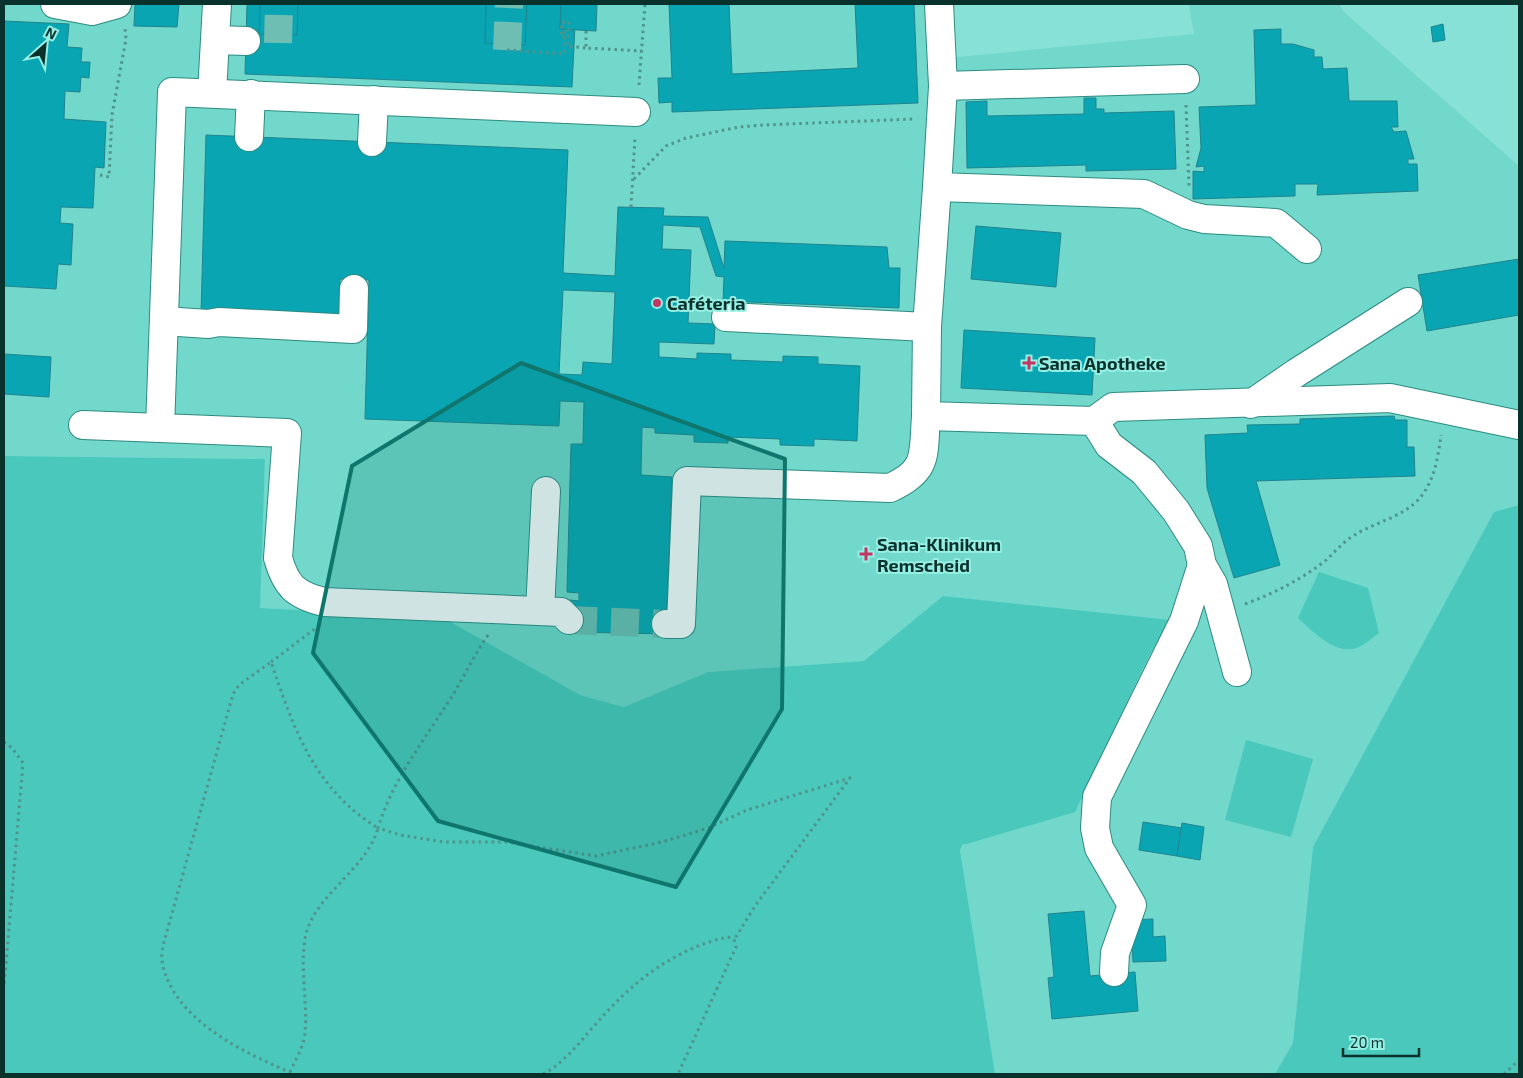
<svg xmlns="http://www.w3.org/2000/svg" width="1523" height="1078" viewBox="0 0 1523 1078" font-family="'Exo 2',sans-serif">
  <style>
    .built { fill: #71d8cb }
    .green { fill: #49c8bb }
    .building { fill: #09a5b3; stroke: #20848e; fill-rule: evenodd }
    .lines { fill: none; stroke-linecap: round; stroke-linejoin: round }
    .minor-tunnel { stroke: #6fbeb4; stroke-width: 28; stroke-dasharray: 28 14; stroke-linecap: butt }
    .minor-casing { stroke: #2d8b82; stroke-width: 30 }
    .path { stroke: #50938b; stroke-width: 3; stroke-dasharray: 2.5 4; stroke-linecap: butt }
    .minor { stroke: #fff; stroke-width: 28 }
    .marked { fill: #0f766e; fill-opacity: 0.2; stroke: #0f766e; stroke-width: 4; stroke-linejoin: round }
    .poi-dot { fill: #c33664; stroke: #95efe3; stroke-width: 2 }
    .labels { text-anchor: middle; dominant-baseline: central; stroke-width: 4; stroke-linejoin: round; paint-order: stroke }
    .poi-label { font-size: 18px; font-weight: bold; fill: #0a322d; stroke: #95efe3; text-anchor: start }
  </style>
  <rect width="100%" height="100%" fill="#88e1d6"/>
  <path class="built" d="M 4,4 L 945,4 L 948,58 L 1194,34 L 1189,4 L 1339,4 L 1343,11 L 1519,166 L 1519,505 L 1494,512 L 1313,847 L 1293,1043 L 1275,1074 L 995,1074 L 960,850 L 1148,658 L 1170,621 L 943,596 L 864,661 L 708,672 L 624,707 L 580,695 L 442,617 L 259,608 L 265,459 L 4,456 Z"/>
  <g class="green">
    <path d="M 4,456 L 265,459 L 260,608 L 442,617 L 580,695 L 624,707 L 708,672 L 864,661 L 943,596 L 1170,620 L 1148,658 L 1075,812 L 963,845 L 960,850 L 995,1074 L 4,1074 Z"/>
    <path d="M 1519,505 L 1519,1074 L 1275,1074 L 1293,1043 L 1313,847 L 1494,512 Z"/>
    <path d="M 1319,572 L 1368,588 L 1379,633 C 1373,637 1366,644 1359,647 C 1337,657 1313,632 1298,618 Z"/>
    <path d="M 1246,740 L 1313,759 L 1291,837 L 1225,820 Z"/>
  </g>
  <g class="building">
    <path d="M 135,4 L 179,4 L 177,27 L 134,26 Z"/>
    <path d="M 247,4 L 576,4 L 572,87 L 245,74 Z"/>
    <path d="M 260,4 L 298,4 L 297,35 L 259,34 Z"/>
    <path d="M 486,4 L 527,4 L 525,45 L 485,43 Z"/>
    <path d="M 561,4 L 597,4 L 596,31 L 560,29 Z"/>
    <path d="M 669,4 L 729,4 L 732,74 L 858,68 L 855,4 L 914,4 L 918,103 L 672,112 L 672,102 L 659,103 L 658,78 L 672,78 Z"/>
    <path d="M 4,21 L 69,24 L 67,47 L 82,48 L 81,62 L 90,62 L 89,78 L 81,77 L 80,92 L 65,91 L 64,119 L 106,122 L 104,168 L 95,167 L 93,208 L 61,207 L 60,223 L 73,224 L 71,265 L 58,264 L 56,289 L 4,286 Z"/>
    <path d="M 1443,24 L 1445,40 L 1433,42 L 1431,27 Z"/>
    <path d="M 1281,29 L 1281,44 L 1293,44 L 1314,50 L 1314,57 L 1322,57 L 1323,69 L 1347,68 L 1349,101 L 1397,101 L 1398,127 L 1391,127 L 1394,132 L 1406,131 L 1414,159 L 1408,159 L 1408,164 L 1417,164 L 1418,191 L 1317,195 L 1318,184 L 1295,184 L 1295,196 L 1193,199 L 1193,171 L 1204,172 L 1204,166 L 1196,167 L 1201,148 L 1199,107 L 1256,105 L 1254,30 Z"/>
    <path d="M 1084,98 L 1096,98 L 1096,109 L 1104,109 L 1104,113 L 1174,111 L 1176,169 L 1086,171 L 1086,165 L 967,168 L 966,102 L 987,101 L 987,116 L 1084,114 Z"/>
    <path d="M 206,135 L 568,150 L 563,273 L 615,276 L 618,207 L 664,208 L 663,216 L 708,217 L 724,268 L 725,241 L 887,247 L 889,268 L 900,268 L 899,308 L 723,301 L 724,277 L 716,276 L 700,227 L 663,225 L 662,249 L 691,250 L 688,323 L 715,324 L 714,344 L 659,342 L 659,357 L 697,359 L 697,353 L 731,354 L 731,360 L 783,362 L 783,356 L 818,357 L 818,364 L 860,366 L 857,441 L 814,439 L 814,446 L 780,445 L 780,439 L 728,437 L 728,443 L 694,442 L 694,435 L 655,433 L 655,428 L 642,427 L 641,475 L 672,477 L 666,634 L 569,632 L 570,600 L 579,601 L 579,593 L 567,592 L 571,444 L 583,444 L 584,402 L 560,401 L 559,426 L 365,419 L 369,280 L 340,279 L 339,320 L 201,314 ZM 563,290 L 615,292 L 612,364 L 583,362 L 582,375 L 559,374 Z"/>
    <path d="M 976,226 L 1061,233 L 1056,287 L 971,279 Z"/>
    <path d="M 1519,259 L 1519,315 L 1427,331 L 1418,275 Z"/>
    <path d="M 964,330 L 1095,338 L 1092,395 L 961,388 Z"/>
    <path d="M 4,354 L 51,357 L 49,397 L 4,394 Z"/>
    <path d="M 1394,416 L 1395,420 L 1407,420 L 1407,447 L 1414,447 L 1415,476 L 1256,481 L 1280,565 L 1234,578 L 1207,488 L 1205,435 L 1248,433 L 1247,425 L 1300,424 L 1300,419 Z"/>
    <path d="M 1143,822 L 1182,828 L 1177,856 L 1139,850 Z"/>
    <path d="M 1182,823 L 1204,827 L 1200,860 L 1177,856 Z"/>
    <path d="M 1084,911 L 1090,976 L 1135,972 L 1138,1011 L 1052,1019 L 1048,978 L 1054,977 L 1048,914 Z"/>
    <path d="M 1153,919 L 1153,937 L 1165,936 L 1166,961 L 1133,962 L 1131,920 Z"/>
  </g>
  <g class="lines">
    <g class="minor-tunnel">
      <path d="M 278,43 L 279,4"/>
      <path d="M 507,50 L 509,4"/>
      <path d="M 569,620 L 666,624"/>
    </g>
    <defs>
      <g id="minor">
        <path d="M 55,4 L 92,11 L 117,4"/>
        <path d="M 939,4 L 943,86 L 1185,79"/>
        <path d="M 216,40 L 246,41"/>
        <path d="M 943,86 L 937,187 L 1144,194 L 1188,215 L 1204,219 L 1276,223 L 1307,249"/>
        <path d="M 212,93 L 217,4"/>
        <path d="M 249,137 L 251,94"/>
        <path d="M 372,142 L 374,100"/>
        <path d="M 726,317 L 927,327 L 937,187"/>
        <path d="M 164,321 L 208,324 L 219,322 L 353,329 L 354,289"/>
        <path d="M 927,327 L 926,416 L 1094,421 L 1109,445 L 1144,472 L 1176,511 L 1198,546 L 1202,565 L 1213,584 L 1237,672"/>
        <path d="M 1251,404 L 1296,373 L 1408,302"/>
        <path d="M 1094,421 L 1113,407 L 1390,398 L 1519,425"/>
        <path d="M 83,425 L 160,428"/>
        <path d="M 540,611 L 546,491"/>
        <path d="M 569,620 L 561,612 L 324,602 C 295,595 286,586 278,558 L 287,433 L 160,428 L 172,92 L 636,112"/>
        <path d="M 666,624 L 681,624 L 687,481 L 890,488 C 929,470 923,455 926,416"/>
        <path d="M 1114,972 L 1115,953 L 1132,905 L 1099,848 L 1095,828 L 1097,797 L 1184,621 L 1202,565"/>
      </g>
    </defs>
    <use href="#minor" class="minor-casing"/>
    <g class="path">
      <path d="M 586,31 L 586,48 L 642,51"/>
      <path d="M 565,37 L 561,37 L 562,22 L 569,22 L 568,46 L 586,48"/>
      <path d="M 507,50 L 564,54 L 565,30"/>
      <path d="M 639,85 L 645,4"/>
      <path d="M 1186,105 L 1189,186"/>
      <path d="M 100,175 L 109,177 L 112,115 L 126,39 L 125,29"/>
      <path d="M 634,179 L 666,146 L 686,138 L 739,127 L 764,125 L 914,119"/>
      <path d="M 631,207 L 635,137"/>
      <path d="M 1245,604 C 1275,593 1300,580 1325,561 C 1334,553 1343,542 1353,536 C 1373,523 1400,518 1417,501 C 1434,484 1438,458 1441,435"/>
      <path d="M 488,635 C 474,655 464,677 451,698 C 424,740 392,781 378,828 L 400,835 L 444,842 L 506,842 L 596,856 L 662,842 L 708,828 L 747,810 L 850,778 L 755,906 L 734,940"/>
      <path d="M 271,662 L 316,628"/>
      <path d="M 4,742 L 12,748 L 23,763 L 4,987"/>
      <path d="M 290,1072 C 295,1061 304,1046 305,1033 C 308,1001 299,967 306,934 C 316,894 366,870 378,828 C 314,789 294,729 271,662 L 239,685 L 233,694 L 164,942 C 163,947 161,955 162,961 C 172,1020 245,1053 294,1074"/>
      <path d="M 543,1074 C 568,1061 584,1036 603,1016 C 636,979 679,947 728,937 L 734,940 L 736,947 L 678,1074"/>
      <path d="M 1504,1074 L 1519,1060"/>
    </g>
    <use href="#minor" class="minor"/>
  </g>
  <path class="marked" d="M 521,363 L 785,459 L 782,709 L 676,887 L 438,821 L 313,653 L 352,466 Z"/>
  <g class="poi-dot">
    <circle cx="657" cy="303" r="5"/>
    <path d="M1026.5 355.5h5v5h5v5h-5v5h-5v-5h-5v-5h5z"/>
    <path d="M863.5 546.5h5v5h5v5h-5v5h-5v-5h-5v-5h5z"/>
  </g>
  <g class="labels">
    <g class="poi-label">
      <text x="667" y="303">Caféteria</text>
      <text x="1039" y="363">Sana Apotheke</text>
      <text x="877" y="544">Sana-Klinikum<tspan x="877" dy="21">Remscheid</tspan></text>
    </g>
  </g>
  <rect width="1523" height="1078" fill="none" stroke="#0a322d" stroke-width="10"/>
  <g transform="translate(45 45) rotate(27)" stroke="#95efe3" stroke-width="4" paint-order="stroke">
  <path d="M0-4L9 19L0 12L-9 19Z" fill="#0a322d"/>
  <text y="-8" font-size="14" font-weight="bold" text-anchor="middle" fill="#0a322d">N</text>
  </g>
  <path d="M1343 1048v8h76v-8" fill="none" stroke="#0a322d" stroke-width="2.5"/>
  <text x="1350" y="1048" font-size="15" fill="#0a322d" stroke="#95efe3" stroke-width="4" paint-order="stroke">20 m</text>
</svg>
